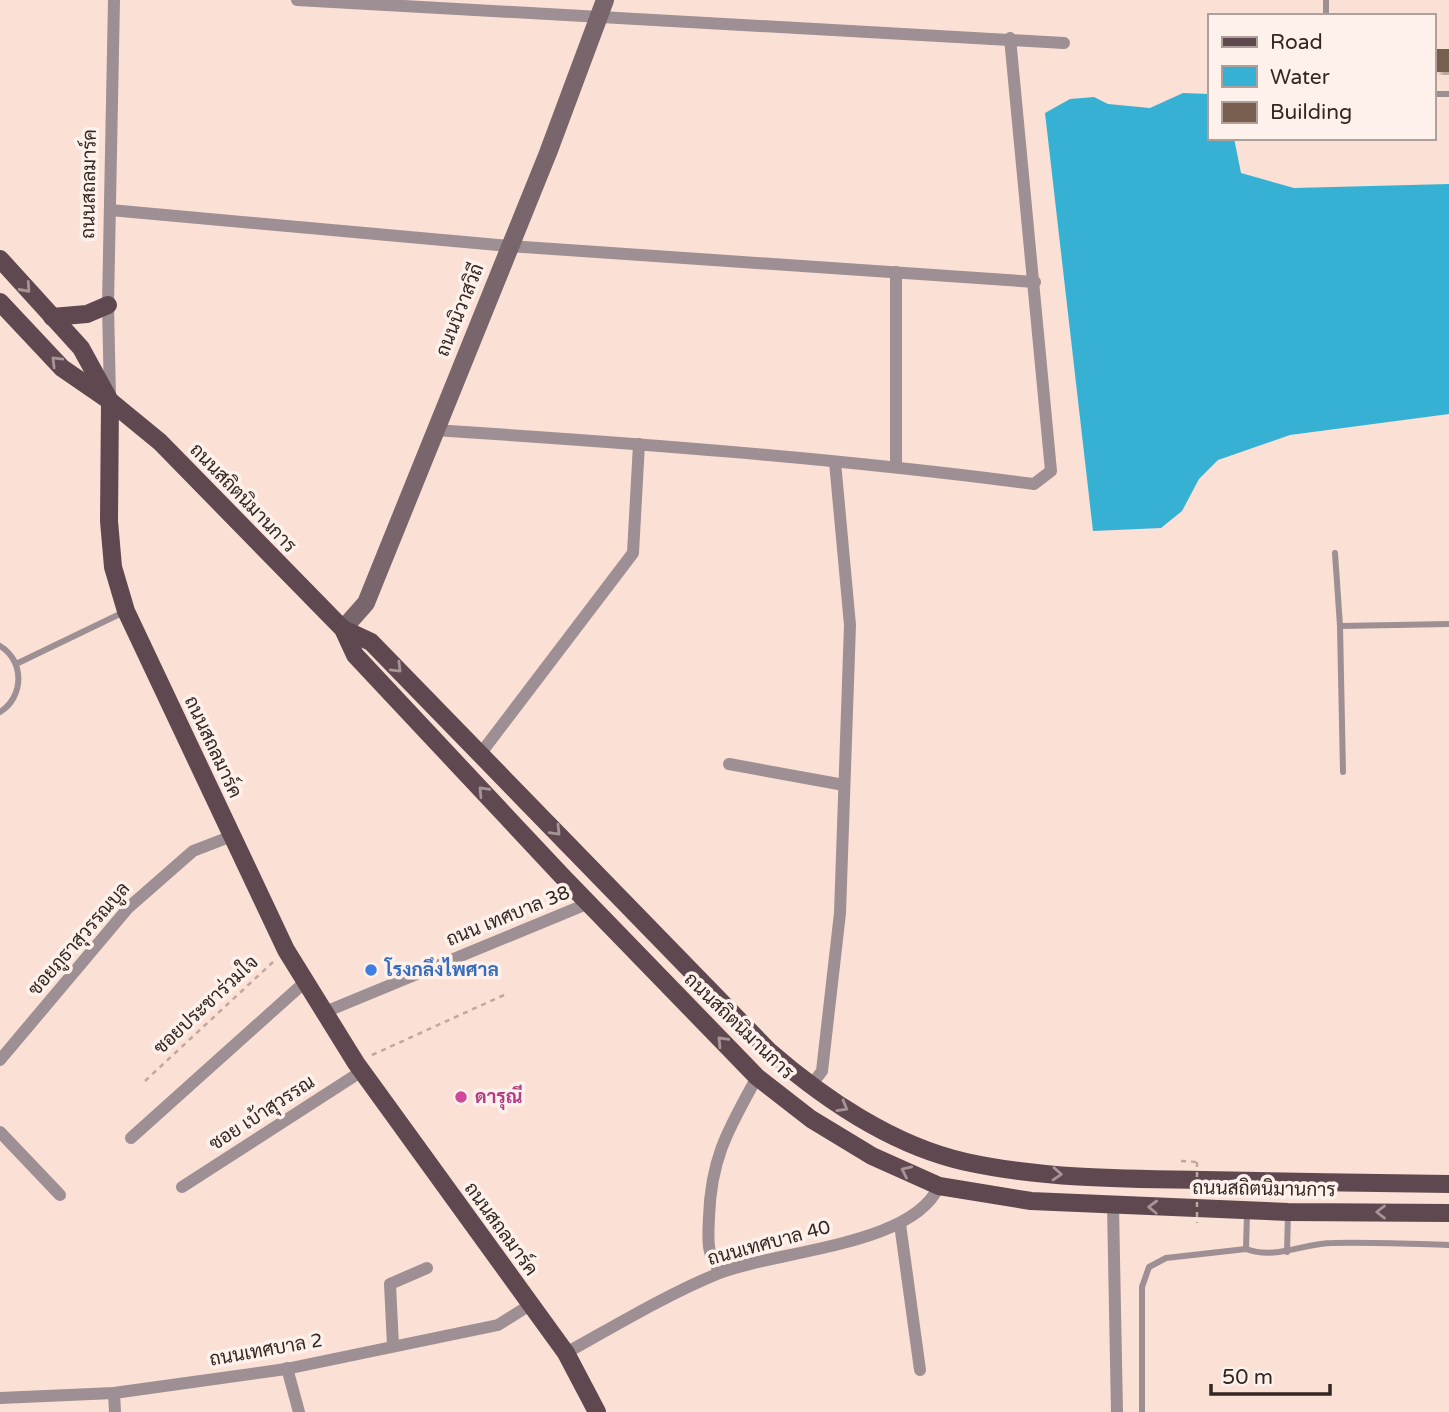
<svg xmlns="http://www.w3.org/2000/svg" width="1449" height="1412" viewBox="0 0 1449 1412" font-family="'Varela Round',Sarabun,sans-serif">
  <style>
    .water { fill: #36b1d3 }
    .building { fill: #775e4e; filter: url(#shadow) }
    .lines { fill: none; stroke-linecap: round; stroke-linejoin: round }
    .path { stroke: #bea89f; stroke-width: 2.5; stroke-dasharray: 5 5; stroke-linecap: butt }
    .service { stroke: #9d8f93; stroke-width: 6 }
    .minor { stroke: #9d8f93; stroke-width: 12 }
    .secondary { stroke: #79656c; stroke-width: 18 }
    .primary { stroke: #604850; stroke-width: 18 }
    .path-bridge { stroke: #bea89f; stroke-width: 2.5; stroke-dasharray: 5 5; stroke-linecap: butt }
    .oneway { stroke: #a79496 }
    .shop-dot { fill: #3f7fe0; stroke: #fef0eb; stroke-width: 2.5 }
    .hotel-dot { fill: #d1479c; stroke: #fef0eb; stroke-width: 2.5 }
    .labels { text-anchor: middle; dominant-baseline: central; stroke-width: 7; stroke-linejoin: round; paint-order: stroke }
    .street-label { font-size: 19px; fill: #332722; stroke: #fef0eb }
    .shop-label { font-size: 19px; font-weight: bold; fill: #366cbe; stroke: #fef0eb; text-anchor: start }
    .hotel-label { font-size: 19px; font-weight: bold; fill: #b23c85; stroke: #fef0eb; text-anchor: start }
  </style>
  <defs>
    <filter id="shadow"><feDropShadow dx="5.5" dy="5.5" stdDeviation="2" flood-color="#0004"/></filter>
  </defs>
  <rect width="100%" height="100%" fill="#fbe0d5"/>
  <path class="water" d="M 1183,93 L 1209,94 L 1209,138 L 1234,138 L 1241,173 L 1294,188 L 1449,184 L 1449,414 L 1290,435 L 1218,460 L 1199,479 L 1182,511 L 1161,528 L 1093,531 L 1045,113 L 1070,99 L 1094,97 L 1108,104 L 1150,108 Z"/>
  <rect class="building" x="1435" y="49" width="14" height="23"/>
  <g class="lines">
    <g class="path">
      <path d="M 372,1055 L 504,995"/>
      <path d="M 145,1081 L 273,962"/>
      <path d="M 1181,1161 L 1197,1162"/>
    </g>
    <g class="service">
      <path d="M 1326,0 L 1326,16"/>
      <path d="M 1433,94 L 1449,94"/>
      <path d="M 1335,553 L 1340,626 L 1343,772"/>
      <path d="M 1340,626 L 1449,624"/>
      <path d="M 0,646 C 25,661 24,697 0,712"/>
      <path d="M 16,664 L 124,612"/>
      <path d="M 1246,1249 L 1247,1213"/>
      <path d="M 1287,1252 L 1288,1213"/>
      <path d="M 1142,1412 L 1142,1287 L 1149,1267 L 1166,1258 L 1246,1249 C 1277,1260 1303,1243 1333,1243 C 1371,1242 1410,1244 1449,1245"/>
    </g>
    <g class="minor">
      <path d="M 297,0 L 1064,43"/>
      <path d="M 110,210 L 509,246 L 1035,282"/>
      <path d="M 110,397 L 108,305 L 114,0"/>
      <path d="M 434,430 C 635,443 835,458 1034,484 L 1051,471 L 1010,38"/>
      <path d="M 896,466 L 896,272"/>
      <path d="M 481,753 L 633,553 L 639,444"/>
      <path d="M 729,764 L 844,785"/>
      <path d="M 325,1012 L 589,903"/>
      <path d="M 0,1060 L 128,908 L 193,851 L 232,836"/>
      <path d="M 810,1087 L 822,1071 L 840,913 L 850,625 L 835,462"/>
      <path d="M 0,1132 L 60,1195"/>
      <path d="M 131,1138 L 305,982"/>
      <path d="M 182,1187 L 362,1071"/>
      <path d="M 1113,1206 L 1117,1412"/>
      <path d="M 900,1224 L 920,1370"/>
      <path d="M 721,1272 C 706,1255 708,1240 709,1217 C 711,1157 729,1128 757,1077"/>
      <path d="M 393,1346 L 390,1284 L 427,1268"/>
      <path d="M 566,1353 C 615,1326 664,1296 717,1274 C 775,1250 912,1247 939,1186"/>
      <path d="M 287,1368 L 299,1412"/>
      <path d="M 114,1393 L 115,1412"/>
      <path d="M 0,1398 L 114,1393 L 286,1369 L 498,1325 L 530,1305"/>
    </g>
    <path class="secondary" d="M 343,629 L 366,603 L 548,153 L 605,0"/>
    <g class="primary">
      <path d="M 0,259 L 81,348 L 110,401 L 109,521 L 113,567 L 126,611 L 286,950 L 356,1063 L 566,1353 L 597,1412"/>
      <path d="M 0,302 L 62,368 L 110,401 L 160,442 L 343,629 L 355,655 L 563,877 L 757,1077 L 811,1119 L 872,1156 L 939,1186 L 1031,1201 L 1288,1212 L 1449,1213"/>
      <path d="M 52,317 L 87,314 L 108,305"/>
      <path d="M 343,629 L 371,642 L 769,1051 C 824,1099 894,1146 966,1162 C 1044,1179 1126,1179 1205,1180 C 1286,1182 1368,1183 1449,1184"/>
    </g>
    <path class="path-bridge" d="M 1197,1162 L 1197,1223"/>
  </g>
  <defs><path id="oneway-chevron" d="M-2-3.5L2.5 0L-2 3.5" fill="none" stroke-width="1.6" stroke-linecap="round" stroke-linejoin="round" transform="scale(1.75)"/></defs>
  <g class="oneway">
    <use href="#oneway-chevron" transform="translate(26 288) rotate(48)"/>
    <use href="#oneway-chevron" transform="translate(56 361) rotate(-135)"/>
    <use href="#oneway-chevron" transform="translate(397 668) rotate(45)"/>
    <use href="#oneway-chevron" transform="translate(483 791) rotate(-133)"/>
    <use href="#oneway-chevron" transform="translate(556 831) rotate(46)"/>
    <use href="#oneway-chevron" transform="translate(722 1041) rotate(-134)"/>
    <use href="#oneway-chevron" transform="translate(843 1107) rotate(30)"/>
    <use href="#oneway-chevron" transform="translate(906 1171) rotate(-155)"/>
    <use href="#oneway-chevron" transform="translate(1057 1174) rotate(4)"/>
    <use href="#oneway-chevron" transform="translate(1153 1207) rotate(-178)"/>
    <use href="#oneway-chevron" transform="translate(1381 1212) rotate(-180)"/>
  </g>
  <circle class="shop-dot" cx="371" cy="970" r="7"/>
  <circle class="hotel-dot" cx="461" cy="1097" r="7"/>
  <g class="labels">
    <g class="street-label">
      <text transform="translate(89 184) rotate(-89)">ถนนสถลมาร์ค</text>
      <text transform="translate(460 310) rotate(-68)">ถนนนิวาสวิถี</text>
      <text transform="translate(243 498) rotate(46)">ถนนสถิตนิมานการ</text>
      <text transform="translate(213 747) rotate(65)">ถนนสถลมาร์ค</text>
      <text transform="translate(508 916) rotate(-22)">ถนน เทศบาล 38</text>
      <text transform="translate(79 939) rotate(-49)">ซอยภูธาสุวรรณบูล</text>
      <text transform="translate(206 1005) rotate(-43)">ซอยประชาร่วมใจ</text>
      <text transform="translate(739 1026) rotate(44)">ถนนสถิตนิมานการ</text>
      <text transform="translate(262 1113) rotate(-33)">ซอย เบ้าสุวรรณ</text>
      <text transform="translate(1264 1189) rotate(1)">ถนนสถิตนิมานการ</text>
      <text transform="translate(501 1229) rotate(54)">ถนนสถลมาร์ค</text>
      <text transform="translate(769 1243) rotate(-15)">ถนนเทศบาล 40</text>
      <text transform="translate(266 1350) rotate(-10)">ถนนเทศบาล 2</text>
    </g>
    <g class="shop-label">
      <text x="385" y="970">โรงกลึงไพศาล</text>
    </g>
    <g class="hotel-label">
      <text x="475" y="1097">ดารุณี</text>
    </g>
  </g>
  <rect x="1208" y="14" width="228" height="126" fill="#fef0eb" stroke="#ada09b" stroke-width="2"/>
  <rect x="1222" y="37" width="35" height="10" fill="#604850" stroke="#ada09b" stroke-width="2"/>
  <text x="1270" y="49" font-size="21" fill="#332722">Road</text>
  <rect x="1222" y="66" width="35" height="21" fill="#36b1d3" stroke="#ada09b" stroke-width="2"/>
  <text x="1270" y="84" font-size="21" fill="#332722">Water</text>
  <rect x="1222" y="102" width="35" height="21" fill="#775e4e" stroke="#ada09b" stroke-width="2"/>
  <text x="1270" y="119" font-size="21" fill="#332722">Building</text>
  <path d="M1211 1384v10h119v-10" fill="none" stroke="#332722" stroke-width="3.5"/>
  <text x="1222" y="1384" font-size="21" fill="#332722" stroke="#fef0eb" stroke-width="5" paint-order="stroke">50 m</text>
</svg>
